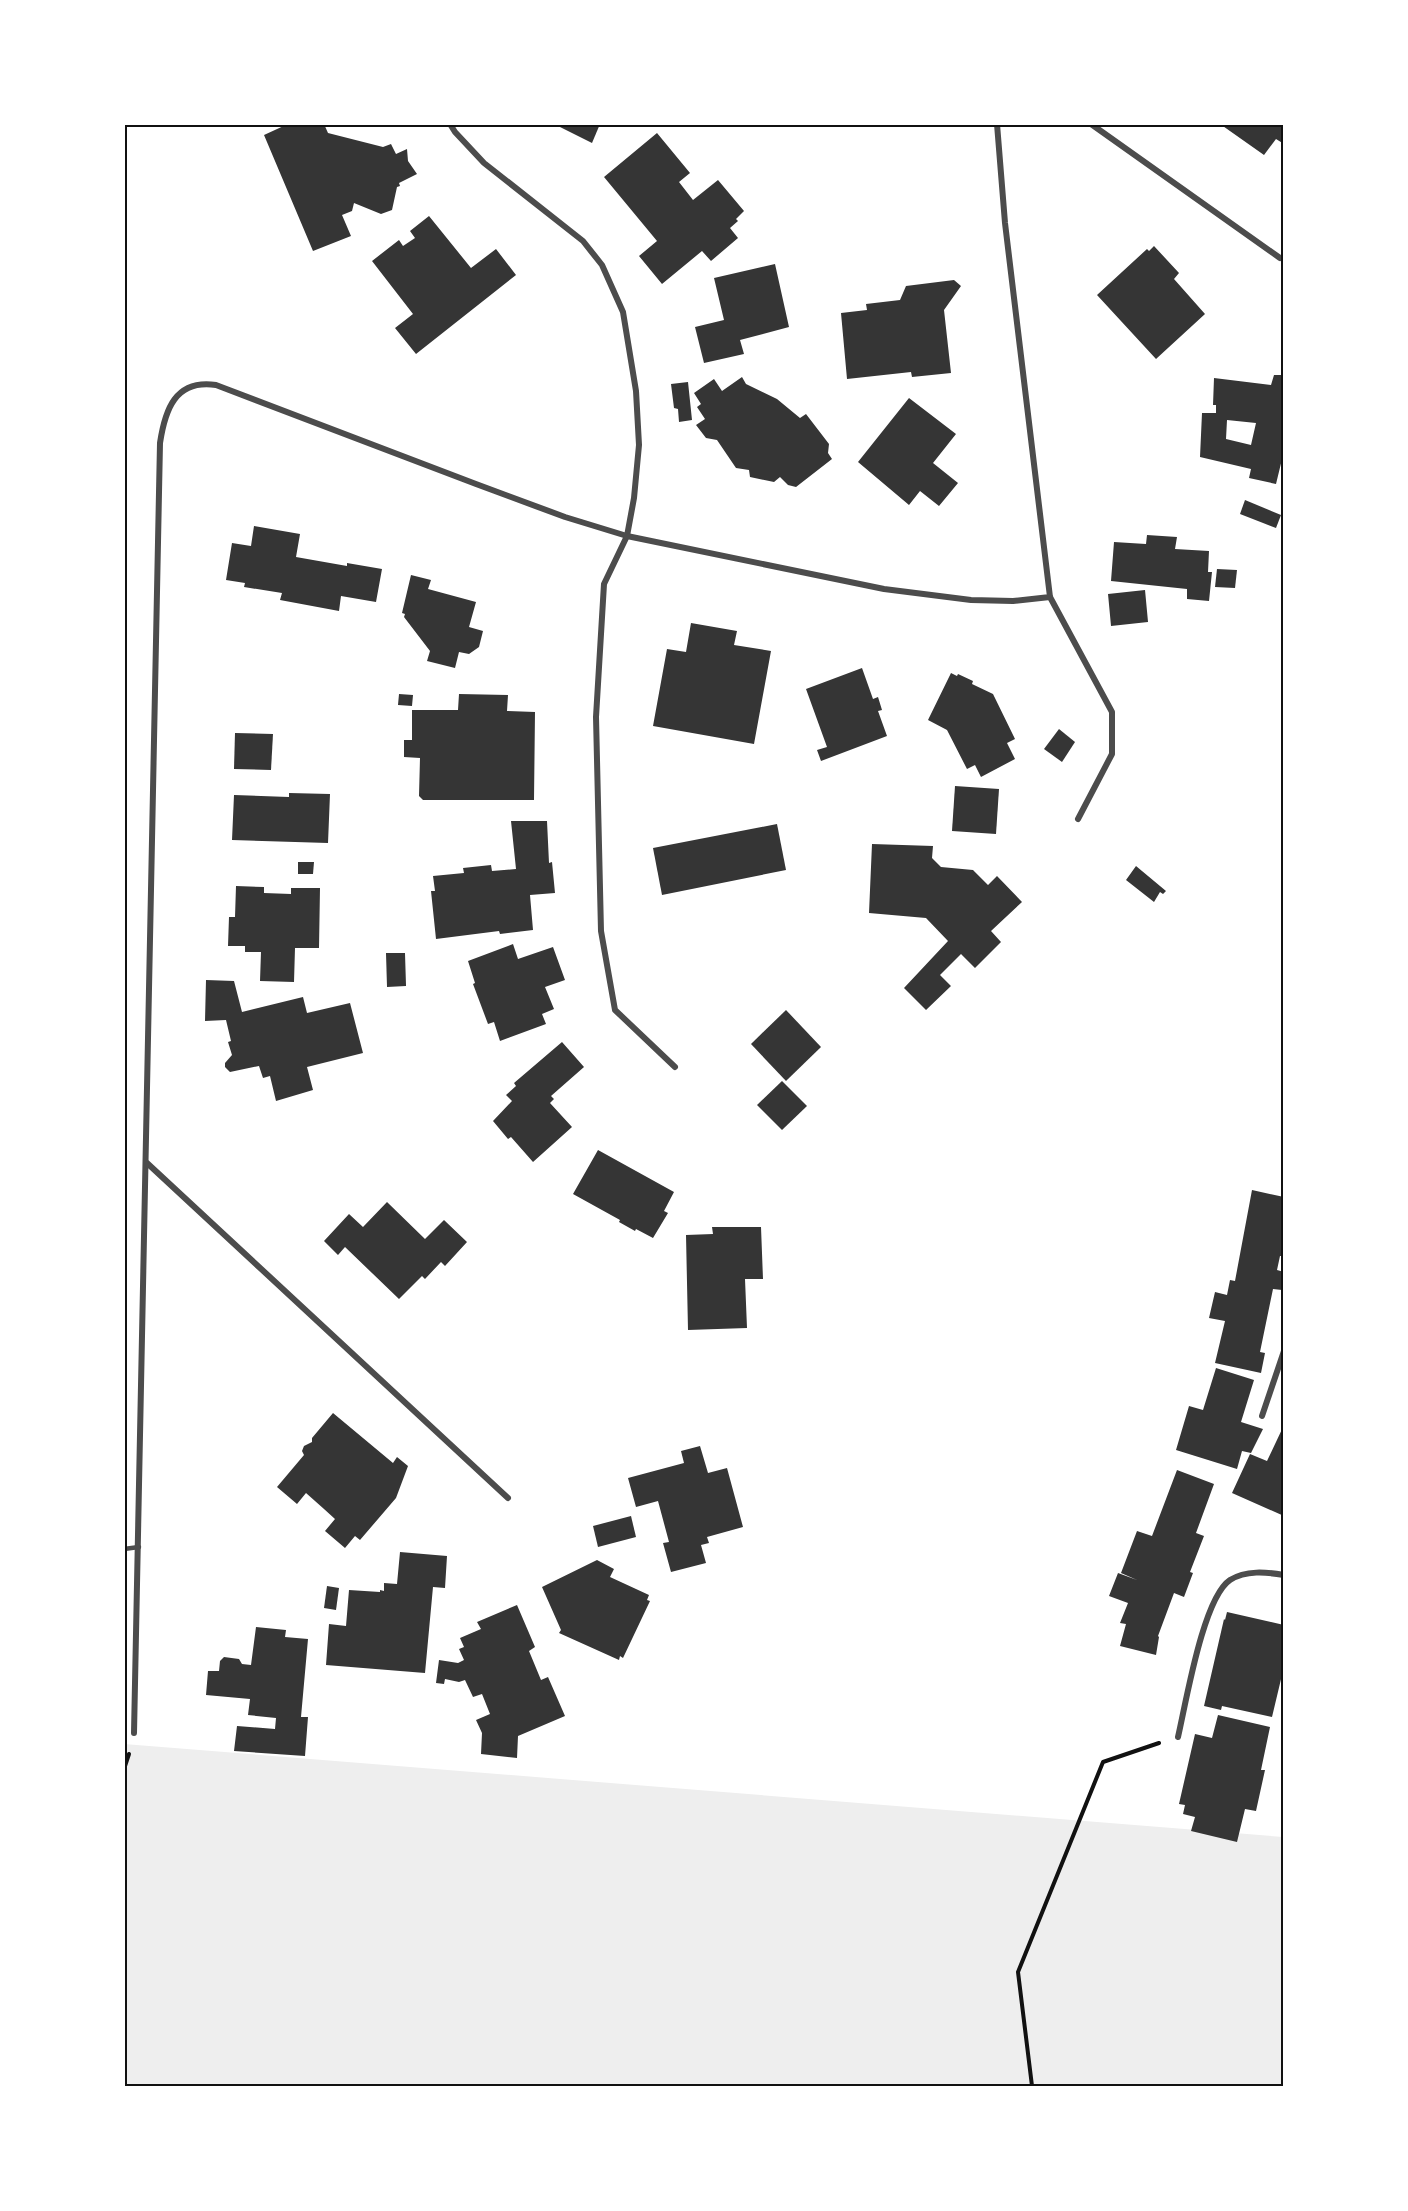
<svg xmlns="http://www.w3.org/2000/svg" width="1408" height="2211" viewBox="0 0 1408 2211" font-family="'PT Sans',sans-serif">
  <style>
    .green { fill: #eee }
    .building { fill: #353535; fill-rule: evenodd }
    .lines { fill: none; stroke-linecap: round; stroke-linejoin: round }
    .path { stroke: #111; stroke-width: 4 }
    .service { stroke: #4c4c4c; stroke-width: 4.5 }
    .minor { stroke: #4c4c4c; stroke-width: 6 }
    .neatline { fill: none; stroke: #111; stroke-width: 2 }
  </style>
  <rect width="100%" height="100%" fill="#fff"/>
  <path class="green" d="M 124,1744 L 1283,1837 L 1283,2086 L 125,2086 Z"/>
  <g class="building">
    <path d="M 288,124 L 324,124 L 328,133 L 383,147 L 391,144 L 396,154 L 407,149 L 408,161 L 417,174 L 399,183 L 400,186 L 397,187 L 392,210 L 381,214 L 354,203 L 352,211 L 342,215 L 351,236 L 313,251 L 264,135 Z"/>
    <path d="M 554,124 L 600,124 L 592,143 Z"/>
    <path d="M 1220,124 L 1284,124 L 1284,144 L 1276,139 L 1264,155 Z"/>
    <path d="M 657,133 L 690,173 L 679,182 L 693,200 L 718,180 L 744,211 L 736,219 L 738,221 L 730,228 L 738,238 L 711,261 L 702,251 L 662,284 L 639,256 L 657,241 L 604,177 Z"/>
    <path d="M 429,216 L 471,268 L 496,249 L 516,275 L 416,354 L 395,328 L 413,314 L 372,261 L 399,240 L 403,246 L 415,238 L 410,231 Z"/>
    <path d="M 1154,246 L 1179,273 L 1174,279 L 1205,314 L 1156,359 L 1097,295 L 1147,249 L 1149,251 Z"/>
    <path d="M 775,264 L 789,327 L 740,340 L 744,354 L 704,363 L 695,327 L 724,320 L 714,278 Z"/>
    <path d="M 954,280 L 961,286 L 944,310 L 951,373 L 912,377 L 911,372 L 847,379 L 841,313 L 867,310 L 866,304 L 900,300 L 906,286 Z"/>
    <path d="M 1274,375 L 1284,375 L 1284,451 L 1276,484 L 1249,478 L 1251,469 L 1200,457 L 1202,413 L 1216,413 L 1216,405 L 1213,405 L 1214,378 L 1271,385 ZM 1227,420 L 1256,423 L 1251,445 L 1226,439 Z"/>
    <path d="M 742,377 L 746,384 L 777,399 L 800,418 L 806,414 L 829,444 L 828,453 L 832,459 L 796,487 L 788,485 L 780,477 L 774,482 L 750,477 L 749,470 L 736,468 L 717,440 L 706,438 L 696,425 L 705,419 L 697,407 L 701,404 L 694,393 L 714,379 L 722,391 Z"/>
    <path d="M 688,382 L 692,420 L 679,422 L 678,409 L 674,408 L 671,384 Z"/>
    <path d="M 909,398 L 956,434 L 933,463 L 958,483 L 939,506 L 920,491 L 909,505 L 858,462 Z"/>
    <path d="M 1245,500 L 1281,515 L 1276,528 L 1240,514 Z"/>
    <path d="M 254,526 L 300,534 L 296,557 L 347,566 L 347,563 L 382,569 L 376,602 L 341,596 L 339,611 L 280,600 L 282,593 L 244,587 L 245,583 L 226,580 L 232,543 L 251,546 Z"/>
    <path d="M 1147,535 L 1177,537 L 1175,549 L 1209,551 L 1208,572 L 1212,572 L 1209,601 L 1187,599 L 1187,589 L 1111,581 L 1114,542 L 1146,544 Z"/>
    <path d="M 1217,569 L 1237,570 L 1235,588 L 1215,587 Z"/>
    <path d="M 411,575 L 431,580 L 428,589 L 476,602 L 469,627 L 483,631 L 479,647 L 469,654 L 459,652 L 455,668 L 427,661 L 430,651 L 404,617 L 405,614 L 402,613 Z"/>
    <path d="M 1145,590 L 1148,622 L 1111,626 L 1108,594 Z"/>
    <path d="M 691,623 L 737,631 L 734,645 L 771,651 L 754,744 L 653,726 L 667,649 L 686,652 Z"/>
    <path d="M 862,668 L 873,699 L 878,697 L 882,710 L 878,711 L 887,736 L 821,761 L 817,750 L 827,747 L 806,689 Z"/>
    <path d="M 951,673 L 957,676 L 958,674 L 973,681 L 972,684 L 993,694 L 1015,739 L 1007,743 L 1015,759 L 981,777 L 975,765 L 967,769 L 947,730 L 928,720 Z"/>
    <path d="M 399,694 L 413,695 L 412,706 L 398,705 Z"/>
    <path d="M 459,694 L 508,695 L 507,711 L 535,712 L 534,800 L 423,800 L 419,796 L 420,758 L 404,757 L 404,740 L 412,740 L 412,710 L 458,710 Z"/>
    <path d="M 1059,729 L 1075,742 L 1062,762 L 1044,749 Z"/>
    <path d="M 235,733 L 273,734 L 271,770 L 234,769 Z"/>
    <path d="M 955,786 L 999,789 L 996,834 L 952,831 Z"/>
    <path d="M 289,793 L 330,794 L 328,843 L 232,840 L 234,795 L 289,797 Z"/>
    <path d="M 511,821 L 547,821 L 549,863 L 552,862 L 555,893 L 530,895 L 533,930 L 500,934 L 499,931 L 436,939 L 431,891 L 435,891 L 433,876 L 464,873 L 463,868 L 491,865 L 492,871 L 516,869 Z"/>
    <path d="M 777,824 L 786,870 L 662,895 L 653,848 Z"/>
    <path d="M 872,844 L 933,846 L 932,858 L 941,867 L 973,870 L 988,885 L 997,876 L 1022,902 L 991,931 L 1001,942 L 975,968 L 961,954 L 940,975 L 951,986 L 926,1010 L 904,988 L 948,941 L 926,918 L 869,913 Z"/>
    <path d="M 298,862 L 314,862 L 313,874 L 298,874 Z"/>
    <path d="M 1136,866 L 1166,891 L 1163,894 L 1160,892 L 1154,902 L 1126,880 Z"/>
    <path d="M 236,886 L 264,887 L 264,893 L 291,894 L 291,888 L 320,888 L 319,948 L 295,948 L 294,982 L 260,981 L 261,952 L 245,952 L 245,946 L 228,946 L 229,917 L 235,917 Z"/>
    <path d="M 513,944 L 518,959 L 553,947 L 565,980 L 545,987 L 554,1009 L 542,1014 L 546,1024 L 500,1041 L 494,1022 L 488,1024 L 473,984 L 475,983 L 468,961 Z"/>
    <path d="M 386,953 L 405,953 L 406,986 L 387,987 Z"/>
    <path d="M 206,980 L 234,981 L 242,1012 L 303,997 L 307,1013 L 350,1003 L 363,1053 L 307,1067 L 313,1090 L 276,1101 L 270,1076 L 263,1078 L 259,1066 L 230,1072 L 225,1067 L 225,1063 L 232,1055 L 228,1042 L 231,1041 L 226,1020 L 205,1021 Z"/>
    <path d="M 786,1010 L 821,1047 L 786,1081 L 751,1044 Z"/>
    <path d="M 562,1042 L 584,1067 L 551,1096 L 554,1099 L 550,1103 L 572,1127 L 533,1162 L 511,1137 L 508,1139 L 493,1121 L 512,1101 L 506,1095 L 516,1086 L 514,1083 Z"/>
    <path d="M 782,1081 L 807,1106 L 782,1130 L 757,1105 Z"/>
    <path d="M 598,1150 L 674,1192 L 664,1211 L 668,1213 L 653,1238 L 636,1229 L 635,1231 L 619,1222 L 620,1220 L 573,1194 Z"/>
    <path d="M 1252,1190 L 1284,1197 L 1284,1237 L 1281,1247 L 1284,1247 L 1284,1256 L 1280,1256 L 1277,1270 L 1284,1272 L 1284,1282 L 1282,1290 L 1273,1289 L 1260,1352 L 1265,1353 L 1261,1373 L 1215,1363 L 1225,1321 L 1209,1318 L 1215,1292 L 1227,1295 L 1230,1280 L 1235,1281 Z"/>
    <path d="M 387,1202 L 425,1239 L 444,1220 L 467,1242 L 445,1266 L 441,1262 L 425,1279 L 422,1276 L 399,1299 L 345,1247 L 338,1255 L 324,1241 L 349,1214 L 363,1227 Z"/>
    <path d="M 712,1227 L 761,1227 L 763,1279 L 745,1279 L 747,1328 L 688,1330 L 686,1235 L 713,1234 Z"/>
    <path d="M 1216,1368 L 1254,1380 L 1241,1422 L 1263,1429 L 1251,1453 L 1242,1451 L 1237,1469 L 1176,1450 L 1189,1406 L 1203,1410 Z"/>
    <path d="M 333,1413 L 393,1463 L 397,1457 L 408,1466 L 396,1498 L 360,1540 L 355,1536 L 345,1548 L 325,1531 L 335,1519 L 324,1509 L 306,1493 L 297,1504 L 277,1487 L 304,1455 L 302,1451 L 304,1446 L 312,1442 L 312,1438 Z"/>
    <path d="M 1284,1425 L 1284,1516 L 1232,1493 L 1250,1454 L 1267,1461 Z"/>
    <path d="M 700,1446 L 708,1473 L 727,1468 L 743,1527 L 707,1537 L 709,1543 L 701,1545 L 706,1563 L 671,1572 L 663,1543 L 669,1542 L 658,1501 L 636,1507 L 628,1478 L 684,1463 L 681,1451 Z"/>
    <path d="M 1177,1470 L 1214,1484 L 1196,1533 L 1204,1536 L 1190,1572 L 1193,1573 L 1184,1597 L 1174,1593 L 1158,1636 L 1159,1637 L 1156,1655 L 1120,1646 L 1126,1624 L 1120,1623 L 1128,1603 L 1109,1596 L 1118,1573 L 1137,1580 L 1121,1573 L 1137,1531 L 1152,1536 Z"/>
    <path d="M 631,1516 L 636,1537 L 598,1547 L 593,1526 Z"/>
    <path d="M 400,1552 L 447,1556 L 445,1588 L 433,1587 L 425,1673 L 326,1665 L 329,1624 L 346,1626 L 349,1590 L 380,1592 L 380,1590 L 384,1591 L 384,1583 L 397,1584 Z"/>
    <path d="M 597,1560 L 614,1569 L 610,1577 L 649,1595 L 647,1600 L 650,1601 L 623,1658 L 620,1656 L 619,1660 L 559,1633 L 561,1630 L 542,1587 Z"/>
    <path d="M 327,1586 L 339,1588 L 336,1610 L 324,1608 Z"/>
    <path d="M 517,1605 L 535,1647 L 529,1651 L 541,1680 L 548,1677 L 565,1716 L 518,1736 L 517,1758 L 481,1754 L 482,1733 L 476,1720 L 490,1714 L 482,1694 L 473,1697 L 465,1680 L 459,1682 L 445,1679 L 444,1684 L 436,1683 L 439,1660 L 458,1663 L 464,1660 L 459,1649 L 464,1647 L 460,1638 L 481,1629 L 477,1622 Z"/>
    <path d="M 1227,1612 L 1284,1625 L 1284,1675 L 1282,1675 L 1272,1717 L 1222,1706 L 1221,1710 L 1204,1706 L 1224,1619 L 1225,1620 Z"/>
    <path d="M 256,1627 L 286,1630 L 285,1637 L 308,1639 L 301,1717 L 308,1717 L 305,1756 L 234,1751 L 237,1726 L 275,1729 L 276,1718 L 248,1715 L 250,1699 L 206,1695 L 208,1671 L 219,1671 L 220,1661 L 224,1657 L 239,1659 L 242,1664 L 251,1665 Z"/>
    <path d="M 1218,1715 L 1270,1727 L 1261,1770 L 1265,1770 L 1256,1811 L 1245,1809 L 1237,1842 L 1191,1831 L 1195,1817 L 1183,1814 L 1185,1805 L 1179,1804 L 1195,1734 L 1212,1738 Z"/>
  </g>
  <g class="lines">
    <g class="path">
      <path d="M 124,1769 L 129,1754"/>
      <path d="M 1032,2086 L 1018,1972 L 1103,1762 L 1159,1743"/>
    </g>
    <path class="service" d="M 124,1549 L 139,1547"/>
    <g class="minor">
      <path d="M 450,124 L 455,132 L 484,163 L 583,241 L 602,265 L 623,312 L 636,391 L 639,445 L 634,498 L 627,536 L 604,584 L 596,717 L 601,931 L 615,1010 L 675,1067"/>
      <path d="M 1091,124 L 1280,258"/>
      <path d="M 1050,597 L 1112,712 L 1112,754 L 1078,819"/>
      <path d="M 147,1163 L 508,1498"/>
      <path d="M 1262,1416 L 1284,1351"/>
      <path d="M 134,1733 L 160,443 C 165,410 175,379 216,385 L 476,484 L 565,517 L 627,536 L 884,589 L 971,600 L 1013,601 L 1050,597 L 1005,223 L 997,124"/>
      <path d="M 1178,1737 C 1186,1703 1203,1598 1230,1580 C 1246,1570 1266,1572 1284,1575"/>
    </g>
  </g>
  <rect width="1408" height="2211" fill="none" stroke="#ffffff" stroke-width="252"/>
  <rect x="126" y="126" width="1156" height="1959" class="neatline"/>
</svg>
